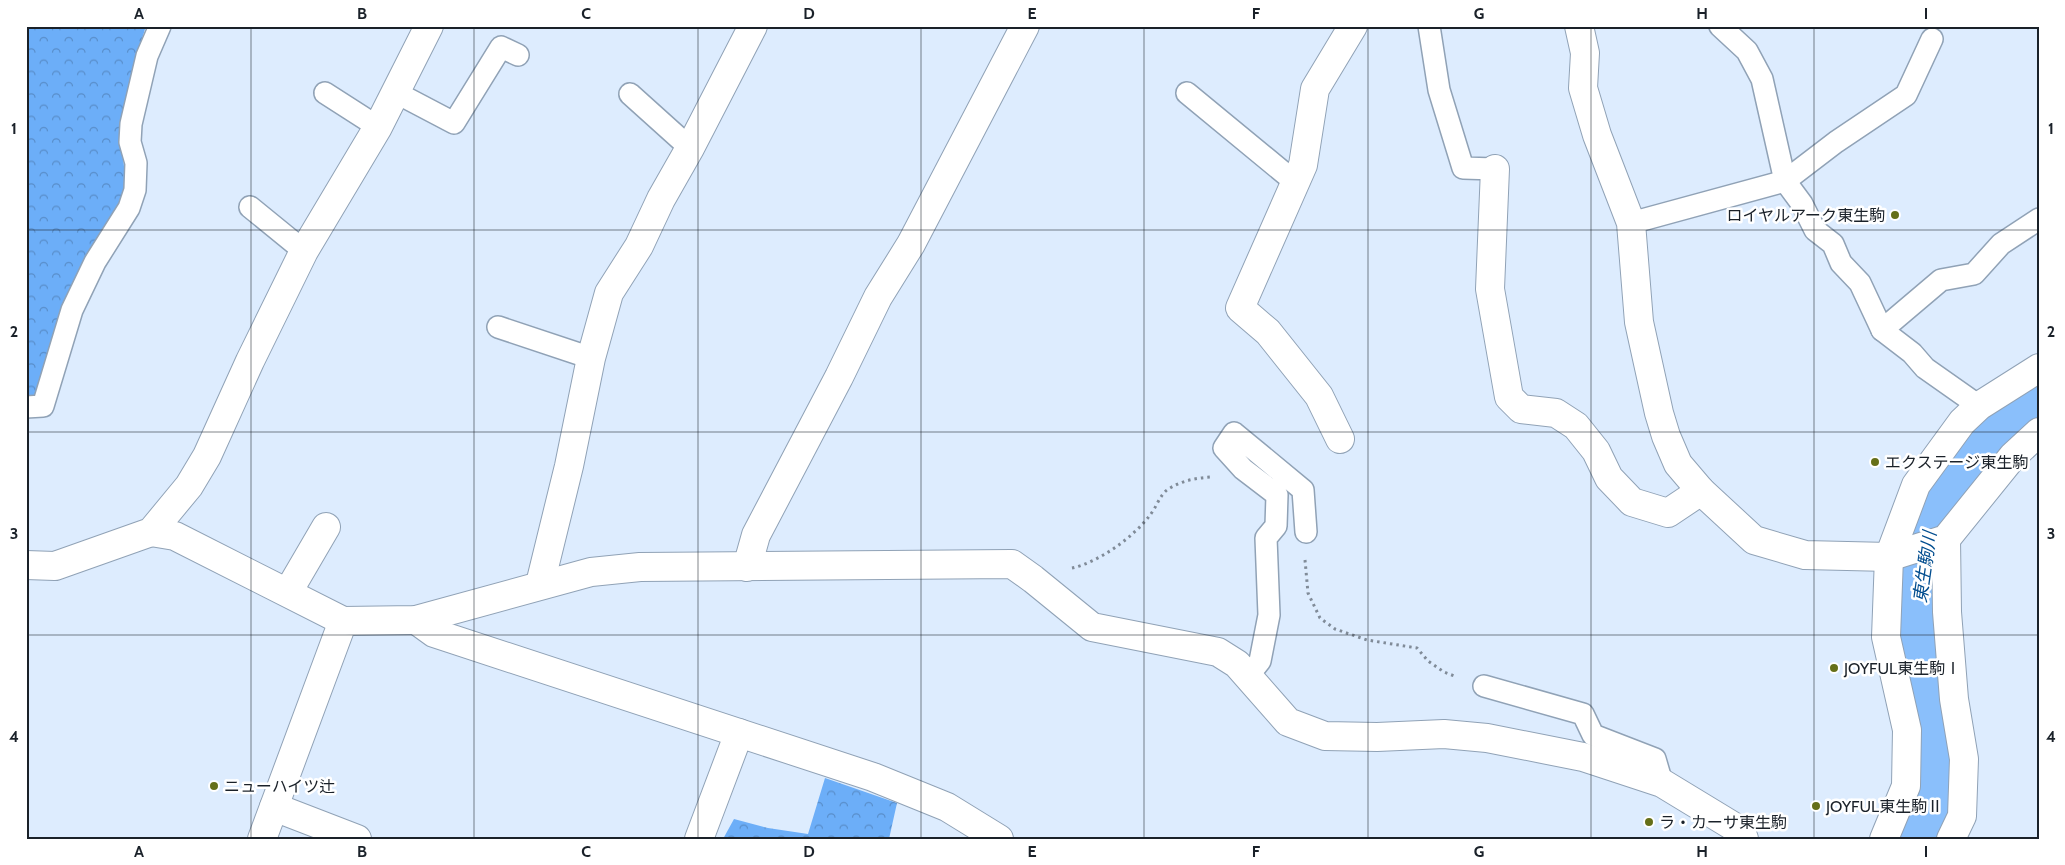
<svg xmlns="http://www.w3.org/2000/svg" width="2065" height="865" viewBox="0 0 2065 865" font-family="Cabin,'Noto Sans JP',sans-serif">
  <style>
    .forest { fill: url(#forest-crowns) }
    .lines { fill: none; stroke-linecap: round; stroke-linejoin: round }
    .river { stroke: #8abffb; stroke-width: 62 }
    .lane-casing { stroke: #90a2b6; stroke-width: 24 }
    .street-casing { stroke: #90a2b6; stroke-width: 30 }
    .path { stroke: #808b98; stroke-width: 3; stroke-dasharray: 2.5 4; stroke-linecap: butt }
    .lane { stroke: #fff; stroke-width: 21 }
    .street { stroke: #fff; stroke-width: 28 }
    .grid { fill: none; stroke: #1a2129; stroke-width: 1; stroke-opacity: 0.55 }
    .poi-dot { fill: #656f18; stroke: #fff; stroke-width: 2 }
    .labels { text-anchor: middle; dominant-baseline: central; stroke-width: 5; stroke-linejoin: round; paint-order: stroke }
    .poi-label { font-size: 16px; fill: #1a2129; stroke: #fff; text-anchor: start }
    .water-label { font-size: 18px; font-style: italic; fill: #014d8f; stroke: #fff }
    .neatline { fill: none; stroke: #1a2129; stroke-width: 2 }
    .grid-label { font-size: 16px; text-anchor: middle; font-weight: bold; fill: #1a2129 }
  </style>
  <defs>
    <pattern id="forest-crowns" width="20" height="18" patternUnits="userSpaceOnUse" patternTransform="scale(1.25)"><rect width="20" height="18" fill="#6caef8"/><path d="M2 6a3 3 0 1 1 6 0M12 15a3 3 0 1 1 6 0" fill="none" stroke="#588dc9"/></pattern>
  </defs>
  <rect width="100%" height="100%" fill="#ddecfe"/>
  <g class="forest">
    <path d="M 26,26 L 145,26 L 145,29 L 130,80 L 121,135 L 127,198 L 36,401 L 26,402 Z"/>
    <path d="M 825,778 L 897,803 L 889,839 L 723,839 L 734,819 L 768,828 L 808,834 Z"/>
  </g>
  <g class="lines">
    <path class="river" d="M 1917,839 L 1932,801 L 1937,754 L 1917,599 L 1933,510 L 1962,456 L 2039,397"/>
    <defs>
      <g id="lane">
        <path d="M 1429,26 L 1439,90 L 1463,168 L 1495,169"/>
        <path d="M 1720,26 L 1747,51 L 1762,79 L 1785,181 L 1802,204 L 1815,230 L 1833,244 L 1841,263 L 1860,283 L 1882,330 L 1912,353 L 1925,368 L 1979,406"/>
        <path d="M 395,92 L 454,123 L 501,47 L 518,55"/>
        <path d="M 325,93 L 378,127"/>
        <path d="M 1187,93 L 1295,182"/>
        <path d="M 630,94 L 690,148"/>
        <path d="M 250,207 L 304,251"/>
        <path d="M 1631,223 L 1785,181 L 1836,142 L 1906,95 L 1932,39"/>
        <path d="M 498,327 L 591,358"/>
        <path d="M 1882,330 L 1941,280 L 1974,274 L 2001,244 L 2039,219"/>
        <path d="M 26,407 L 43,406 L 72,310 L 95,262 L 129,208 L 135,190 L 136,163 L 130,142 L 131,124 L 147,56 L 160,26"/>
        <path d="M 1248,676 L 1260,661 L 1269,615 L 1266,538 L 1276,526 L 1277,495 L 1243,469 L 1224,448 L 1234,433 L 1303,490 L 1306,532"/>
        <path d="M 1484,686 L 1583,714 L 1593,735 L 1655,759 L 1662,783"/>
      </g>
      <g id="street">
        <path d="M 1579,26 L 1585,53 L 1583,88 L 1597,135 L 1631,223 L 1639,322 L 1659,413 L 1666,436 L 1678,464 L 1701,491 L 1754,540 L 1805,555 L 1889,557 L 1946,539 L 2013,456 L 2039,432"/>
        <path d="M 1495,169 L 1490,289 L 1509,397 L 1521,409 L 1556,413 L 1576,426 L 1596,451 L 1609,478 L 1632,502 L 1668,513 L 1701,491"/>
        <path d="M 1340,439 L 1319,396 L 1268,332 L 1240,308 L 1303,165 L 1315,89 L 1353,26"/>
        <path d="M 151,532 L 175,536 L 343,621"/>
        <path d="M 1946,539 L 1947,612 L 1954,699 L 1964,759 L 1962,816 L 1951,839"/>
        <path d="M 26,565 L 55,566 L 151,532 L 189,486 L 207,456 L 250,361 L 304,251 L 378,127 L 429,26"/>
        <path d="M 747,567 L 756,535 L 839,377 L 878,297 L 911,244 L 1025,26"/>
        <path d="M 540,584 L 569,466 L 591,358 L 609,293 L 639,246 L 661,199 L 690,148 L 753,26"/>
        <path d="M 288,592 L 326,527"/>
        <path d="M 416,620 L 434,633 L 873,777 L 947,807 L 999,839"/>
        <path d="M 274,807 L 357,839"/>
        <path d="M 262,839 L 343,621 L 416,620 L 591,572 L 640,567 L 1012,564 L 1033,579 L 1092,627 L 1218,652 L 1237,664 L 1288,722 L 1325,736 L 1377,737 L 1444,734 L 1487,738 L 1583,757 L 1662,783 L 1741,831 L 1744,839"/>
        <path d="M 699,839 L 739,733"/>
        <path d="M 1884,839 L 1906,786 L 1907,730 L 1886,637 L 1889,557 L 1916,485 L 1962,422 L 1979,406 L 2039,368"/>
      </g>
    </defs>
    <use href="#lane" class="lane-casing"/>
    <use href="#street" class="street-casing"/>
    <g class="path">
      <path d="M 1305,560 L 1308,593 L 1320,618 L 1335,629 L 1367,640 L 1417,648 L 1428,661 L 1444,672 L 1457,677"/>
      <path d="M 1072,568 C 1099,562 1134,537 1150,515 C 1156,508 1160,495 1167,490 C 1180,481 1195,478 1211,477"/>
    </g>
    <use href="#lane" class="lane"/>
    <use href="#street" class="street"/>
  </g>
  <path class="grid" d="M 251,26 L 251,839M 474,26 L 474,839M 698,26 L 698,839M 921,26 L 921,839M 1144,26 L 1144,839M 1368,26 L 1368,839M 1591,26 L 1591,839M 1814,26 L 1814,839M 26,230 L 2039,230M 26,432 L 2039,432M 26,635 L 2039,635"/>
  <g class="poi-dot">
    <circle cx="1895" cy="215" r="5"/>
    <circle cx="1875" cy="462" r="5"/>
    <circle cx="1834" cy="668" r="5"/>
    <circle cx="214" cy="786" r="5"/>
    <circle cx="1816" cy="806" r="5"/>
    <circle cx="1649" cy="822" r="5"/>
  </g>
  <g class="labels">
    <g class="poi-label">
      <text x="1885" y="215" text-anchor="end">ロイヤルアーク東生駒</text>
      <text x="1885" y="462">エクステージ東生駒</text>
      <text x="1844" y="668">JOYFUL東生駒Ⅰ</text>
      <text x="224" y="786">ニューハイツ辻</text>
      <text x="1826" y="806">JOYFUL東生駒Ⅱ</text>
      <text x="1659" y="822">ラ・カーサ東生駒</text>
    </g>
    <g class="water-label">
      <text transform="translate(1925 567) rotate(-82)">東生駒川</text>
    </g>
  </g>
  <rect width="2065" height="865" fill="none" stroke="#ffffff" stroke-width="55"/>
  <rect x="28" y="28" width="2010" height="810" class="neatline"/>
  <g class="grid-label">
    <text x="139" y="19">A</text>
    <text x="362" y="19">B</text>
    <text x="586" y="19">C</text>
    <text x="809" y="19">D</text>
    <text x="1032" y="19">E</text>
    <text x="1256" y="19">F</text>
    <text x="1479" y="19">G</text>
    <text x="1702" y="19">H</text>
    <text x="1926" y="19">I</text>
    <text x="14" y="134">1</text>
    <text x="2051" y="134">1</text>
    <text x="14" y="337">2</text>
    <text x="2051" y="337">2</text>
    <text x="14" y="539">3</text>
    <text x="2051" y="539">3</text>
    <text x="14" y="742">4</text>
    <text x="2051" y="742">4</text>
    <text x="139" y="857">A</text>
    <text x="362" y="857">B</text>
    <text x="586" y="857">C</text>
    <text x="809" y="857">D</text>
    <text x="1032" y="857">E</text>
    <text x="1256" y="857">F</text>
    <text x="1479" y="857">G</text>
    <text x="1702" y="857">H</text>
    <text x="1926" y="857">I</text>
  </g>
</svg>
